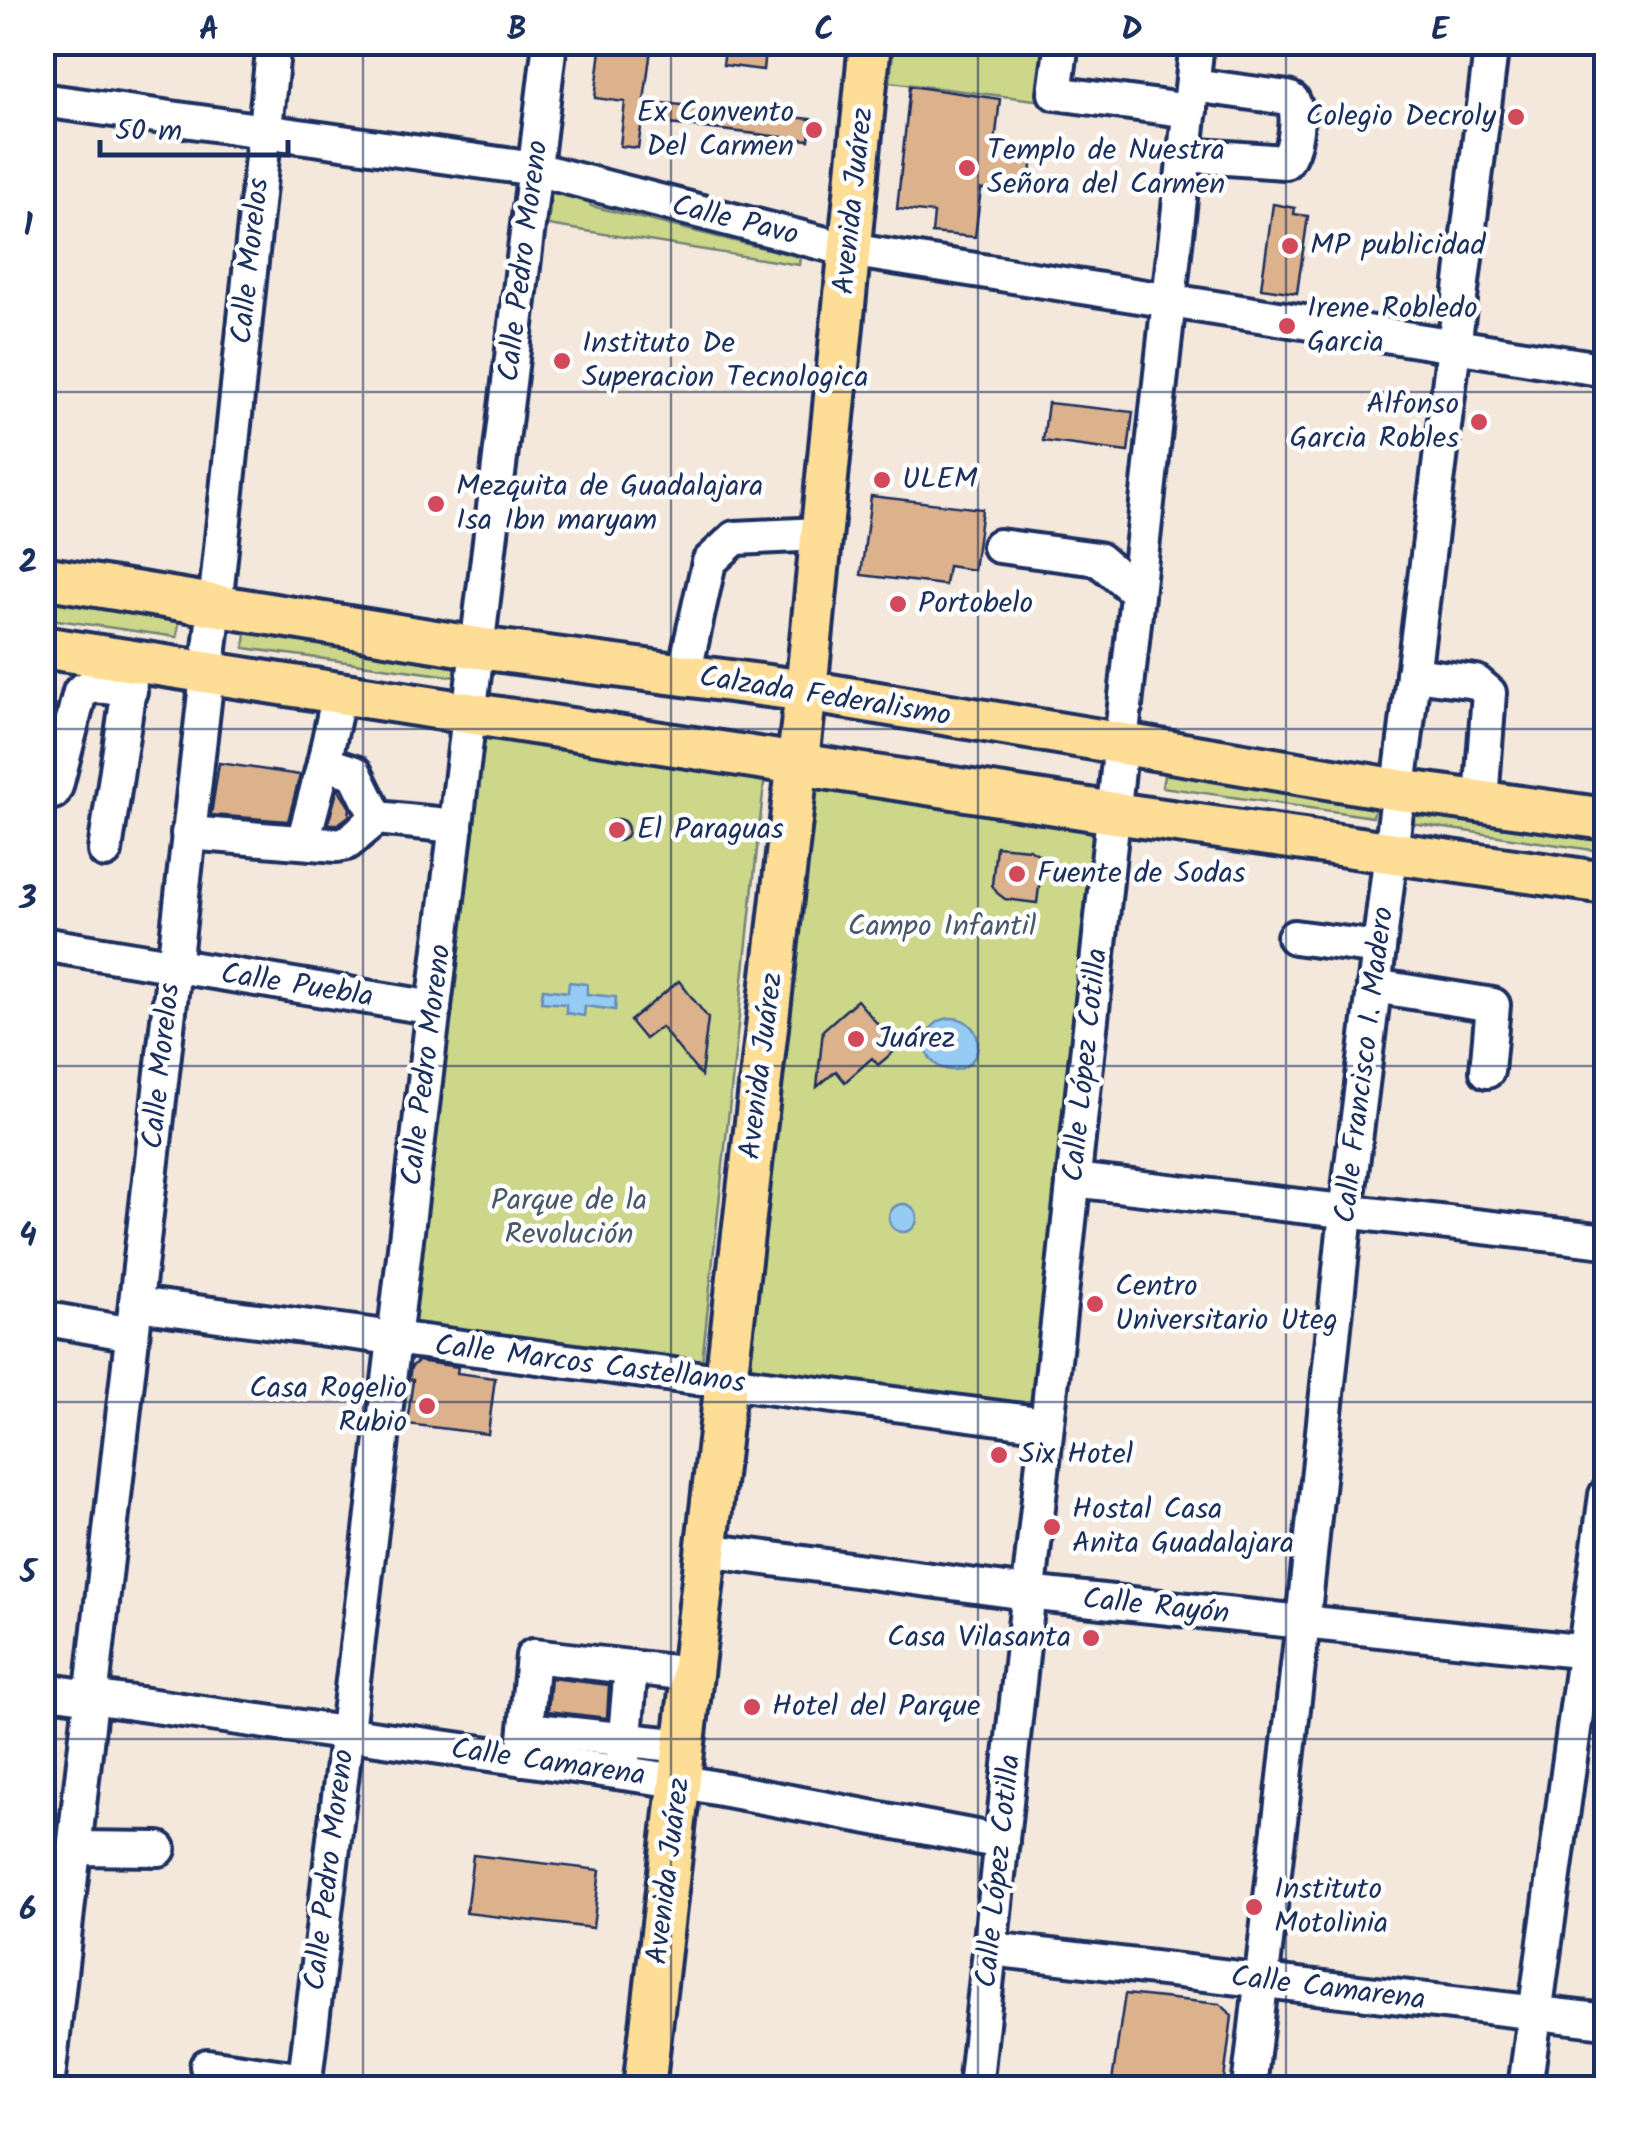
<svg xmlns="http://www.w3.org/2000/svg" width="1649" height="2131" viewBox="0 0 1649 2131" font-family="Kalam,sans-serif">
  <style>
    .green { fill: #ccd78a; stroke: #748374; stroke-width: 2.5 }
    .water { fill: #96cbf4; stroke: #658db8; stroke-width: 2.5 }
    .building { fill: #dcb28d; stroke: #1b2f5e; stroke-width: 2.5 }
    .lines { fill: none; stroke-linecap: round; stroke-linejoin: round }
    .minor-casing { stroke: #1b2f5e; stroke-width: 40 }
    .major-casing { stroke: #1b2f5e; stroke-width: 48 }
    .minor { stroke: #fff; stroke-width: 32 }
    .major { stroke: #fedd96; stroke-width: 40 }
    .grid { fill: none; stroke: #1b2f5e; stroke-width: 2.5; stroke-opacity: 0.55 }
    .poi-dot { fill: #d1495b; stroke: #fff; stroke-width: 4 }
    .labels { text-anchor: middle; dominant-baseline: central; stroke-width: 9; stroke-linejoin: round; paint-order: stroke }
    .poi-label { font-size: 30px; fill: #1b2f5e; stroke: #fff; text-anchor: start }
    .street-label { font-size: 30px; fill: #1b2f5e; stroke: #fff }
    .park-label { font-size: 30px; fill: #475969; stroke: #fff }
    .neatline { fill: none; stroke: #1b2f5e; stroke-width: 4 }
    .grid-label { font-size: 32px; text-anchor: middle; font-weight: bold; fill: #1b2f5e }
  </style>
  <rect width="100%" height="100%" fill="#f4e8dd"/>
  <filter id="ink" filterUnits="userSpaceOnUse"><feTurbulence type="fractalNoise" baseFrequency=".01" numOctaves="2"/><feDisplacementMap in="SourceGraphic" scale="20" xChannelSelector="R" yChannelSelector="G"/><feConvolveMatrix kernelMatrix="1 2 1 2 8 2 1 2 1" color-interpolation-filters="sRGB"/></filter>
  <g filter="url(#ink)">
    <g class="green">
      <path d="M 894,43 L 1075,43 L 1067,104 L 890,82 Z"/>
      <path d="M 553,180 L 582,187 L 591,206 L 800,257 L 799,265 L 548,225 Z"/>
      <path d="M 43,588 L 181,608 L 177,637 L 43,618 Z"/>
      <path d="M 248,620 L 460,650 L 457,677 L 244,648 Z"/>
      <path d="M 483,724 L 766,765 L 699,1390 L 403,1355 Z"/>
      <path d="M 1167,758 L 1377,790 L 1373,817 L 1162,787 Z"/>
      <path d="M 817,773 L 1096,814 L 1034,1429 L 747,1396 Z"/>
      <path d="M 1408,794 L 1606,824 L 1606,852 L 1404,822 Z"/>
    </g>
    <g class="water">
      <path d="M 569,982 L 587,984 L 587,994 L 616,997 L 615,1010 L 585,1006 L 584,1016 L 566,1013 L 566,1004 L 541,1002 L 543,989 L 568,992 Z"/>
      <circle cx="952" cy="1044" r="26"/>
      <circle cx="903" cy="1218" r="14"/>
    </g>
    <g class="building">
      <path d="M 602,42 L 652,42 L 644,101 L 811,119 L 809,140 L 642,121 L 638,148 L 620,146 L 625,102 L 595,98 Z"/>
      <path d="M 726,42 L 766,42 L 763,70 L 723,65 Z"/>
      <path d="M 910,86 L 1000,99 L 995,143 L 1034,147 L 1029,194 L 981,189 L 975,237 L 932,233 L 934,213 L 897,209 Z"/>
      <path d="M 1273,204 L 1295,208 L 1294,214 L 1308,216 L 1297,293 L 1261,288 Z"/>
      <path d="M 1048,403 L 1133,412 L 1128,452 L 1043,441 Z"/>
      <path d="M 871,496 L 982,509 L 974,570 L 948,566 L 945,585 L 861,575 Z"/>
      <path d="M 219,763 L 300,775 L 288,821 L 211,815 Z"/>
      <path d="M 338,788 L 350,808 L 349,816 L 338,824 L 328,824 Z"/>
      <circle cx="617" cy="830" r="11"/>
      <path d="M 996,846 L 1029,849 L 1038,854 L 1042,863 L 1037,903 L 1005,899 L 997,893 L 992,885 Z"/>
      <path d="M 679,981 L 708,1018 L 701,1076 L 661,1027 L 645,1039 L 630,1021 Z"/>
      <path d="M 857,1000 L 898,1048 L 878,1065 L 872,1058 L 845,1082 L 836,1071 L 817,1087 L 823,1030 Z"/>
      <path d="M 418,1361 L 458,1367 L 457,1373 L 495,1378 L 488,1434 L 407,1424 L 413,1380 L 409,1379 L 411,1367 Z"/>
      <path d="M 551,1678 L 609,1685 L 607,1718 L 548,1711 Z"/>
      <path d="M 473,1855 L 600,1870 L 593,1928 L 466,1913 Z"/>
      <path d="M 1125,1994 L 1220,2004 L 1228,2011 L 1232,2016 L 1223,2088 L 1111,2088 Z"/>
    </g>
    <g class="lines">
      <defs>
        <g id="minor">
          <path d="M 1062,42 L 1055,93 L 1190,111"/>
          <path d="M 42,100 L 535,169 L 849,250 L 1606,370"/>
          <path d="M 1185,155 L 1285,162 C 1296,149 1300,116 1293,101 L 1288,98 L 1193,85"/>
          <path d="M 999,546 L 1098,559 L 1137,592"/>
          <path d="M 1413,674 L 1476,682 L 1489,693 L 1481,801"/>
          <path d="M 684,675 L 709,562 L 735,538 L 821,534"/>
          <path d="M 339,694 L 324,763 L 355,773 L 377,818"/>
          <path d="M 42,795 L 53,792 L 56,786 L 80,692 C 92,681 115,689 130,691"/>
          <path d="M 188,833 L 337,845 L 347,843 L 377,818 L 456,826"/>
          <path d="M 303,842 L 324,763"/>
          <path d="M 105,851 L 133,661"/>
          <path d="M 1294,937 L 1379,948"/>
          <path d="M 42,944 L 434,1008"/>
          <path d="M 1374,986 L 1493,1005 L 1487,1071"/>
          <path d="M 1073,1180 L 1606,1241"/>
          <path d="M 136,1304 L 1045,1424"/>
          <path d="M 42,1318 L 132,1334"/>
          <path d="M 706,1550 L 1027,1593 L 1606,1654"/>
          <path d="M 42,1690 L 679,1781 L 1002,1842"/>
          <path d="M 527,1729 L 683,1746"/>
          <path d="M 523,1759 L 533,1656 L 691,1674"/>
          <path d="M 623,1759 L 631,1667"/>
          <path d="M 74,1848 L 159,1849"/>
          <path d="M 991,1949 L 1606,2021"/>
          <path d="M 207,2066 L 305,2080"/>
          <path d="M 47,2088 L 217,587 L 274,42"/>
          <path d="M 304,2088 L 550,42"/>
          <path d="M 975,2088 L 1197,42"/>
          <path d="M 1249,2088 L 1303,1622 L 1346,1213 L 1492,42"/>
          <path d="M 1525,2088 L 1606,1495"/>
        </g>
        <g id="major">
          <path d="M 42,577 L 478,648 L 806,691 L 1399,790 L 1606,819"/>
          <path d="M 42,647 L 1114,813 L 1606,883"/>
          <path d="M 644,2088 L 806,691 L 870,42"/>
        </g>
      </defs>
      <use href="#minor" class="minor-casing"/>
      <use href="#major" class="major-casing"/>
      <use href="#minor" class="minor"/>
      <use href="#major" class="major"/>
    </g>
  </g>
  <path class="grid" d="M 363,42 L 363,2088M 671,42 L 671,2088M 978,42 L 978,2088M 1286,42 L 1286,2088M 42,392 L 1606,392M 42,729 L 1606,729M 42,1066 L 1606,1066M 42,1402 L 1606,1402M 42,1739 L 1606,1739"/>
  <g class="poi-dot">
    <circle cx="1516" cy="117" r="10"/>
    <circle cx="814" cy="130" r="10"/>
    <circle cx="967" cy="168" r="10"/>
    <circle cx="1290" cy="246" r="10"/>
    <circle cx="1287" cy="326" r="10"/>
    <circle cx="562" cy="361" r="10"/>
    <circle cx="1479" cy="422" r="10"/>
    <circle cx="882" cy="480" r="10"/>
    <circle cx="436" cy="504" r="10"/>
    <circle cx="898" cy="604" r="10"/>
    <circle cx="617" cy="830" r="10"/>
    <circle cx="1017" cy="874" r="10"/>
    <circle cx="856" cy="1039" r="10"/>
    <circle cx="1095" cy="1304" r="10"/>
    <circle cx="427" cy="1406" r="10"/>
    <circle cx="999" cy="1455" r="10"/>
    <circle cx="1052" cy="1527" r="10"/>
    <circle cx="1091" cy="1638" r="10"/>
    <circle cx="752" cy="1707" r="10"/>
    <circle cx="1254" cy="1907" r="10"/>
  </g>
  <g class="labels">
    <g class="poi-label">
      <text x="794" y="113" text-anchor="end">Ex Convento<tspan x="794" dy="34">Del Carmen</tspan></text>
      <text x="1496" y="117" text-anchor="end">Colegio Decroly</text>
      <text x="987" y="151">Templo de Nuestra<tspan x="987" dy="34">Señora del Carmen</tspan></text>
      <text x="1310" y="246">MP publicidad</text>
      <text x="1307" y="309">Irene Robledo<tspan x="1307" dy="34">Garcia</tspan></text>
      <text x="582" y="344">Instituto De<tspan x="582" dy="34">Superacion Tecnologica</tspan></text>
      <text x="1459" y="405" text-anchor="end">Alfonso<tspan x="1459" dy="34">Garcia Robles</tspan></text>
      <text x="902" y="480">ULEM</text>
      <text x="456" y="487">Mezquita de Guadalajara<tspan x="456" dy="34">Isa Ibn maryam</tspan></text>
      <text x="918" y="604">Portobelo</text>
      <text x="637" y="830">El Paraguas</text>
      <text x="1037" y="874">Fuente de Sodas</text>
      <text x="876" y="1039">Juárez</text>
      <text x="1115" y="1287">Centro<tspan x="1115" dy="34">Universitario Uteg</tspan></text>
      <text x="407" y="1389" text-anchor="end">Casa Rogelio<tspan x="407" dy="34">Rubio</tspan></text>
      <text x="1019" y="1455">Six Hotel</text>
      <text x="1072" y="1510">Hostal Casa<tspan x="1072" dy="34">Anita Guadalajara</tspan></text>
      <text x="1071" y="1638" text-anchor="end">Casa Vilasanta</text>
      <text x="772" y="1707">Hotel del Parque</text>
      <text x="1274" y="1890">Instituto<tspan x="1274" dy="34">Motolinia</tspan></text>
    </g>
    <g class="street-label">
      <text transform="translate(854 201) rotate(-84)">Avenida Juárez</text>
      <text transform="translate(735 221) rotate(14)">Calle Pavo</text>
      <text transform="translate(251 261) rotate(-84)">Calle Morelos</text>
      <text transform="translate(524 261) rotate(-83)">Calle Pedro Moreno</text>
      <text transform="translate(825 697) rotate(9)">Calzada Federalismo</text>
      <text transform="translate(297 986) rotate(9)">Calle Puebla</text>
      <text transform="translate(427 1065) rotate(-83)">Calle Pedro Moreno</text>
      <text transform="translate(1086 1065) rotate(-84)">Calle López Cotilla</text>
      <text transform="translate(1365 1065) rotate(-83)">Calle Francisco I. Madero</text>
      <text transform="translate(162 1066) rotate(-84)">Calle Morelos</text>
      <text transform="translate(762 1066) rotate(-83)">Avenida Juárez</text>
      <text transform="translate(590 1365) rotate(7)">Calle Marcos Castellanos</text>
      <text transform="translate(1156 1607) rotate(6)">Calle Rayón</text>
      <text transform="translate(548 1763) rotate(8)">Calle Camarena</text>
      <text transform="translate(330 1870) rotate(-83)">Calle Pedro Moreno</text>
      <text transform="translate(669 1871) rotate(-83)">Avenida Juárez</text>
      <text transform="translate(999 1871) rotate(-84)">Calle López Cotilla</text>
      <text transform="translate(1328 1989) rotate(7)">Calle Camarena</text>
    </g>
    <g class="park-label">
      <text x="942" y="927">Campo Infantil</text>
      <text x="569" y="1201">Parque de la<tspan x="569" dy="34">Revolución</tspan></text>
    </g>
  </g>
  <rect width="1649" height="2131" fill="none" stroke="#fff" stroke-width="110"/>
  <path d="M100 140v15h188v-15" fill="none" stroke="#1b2f5e" stroke-width="5"/>
  <text x="115" y="140" font-size="30" fill="#1b2f5e" stroke="#ffffff" stroke-width="8" paint-order="stroke">50 m</text>
  <rect x="55" y="55" width="1539" height="2021" class="neatline"/>
  <g class="grid-label">
    <text x="209" y="39">A</text>
    <text x="517" y="39">B</text>
    <text x="824" y="39">C</text>
    <text x="1132" y="39">D</text>
    <text x="1440" y="39">E</text>
    <text x="28" y="235">1</text>
    <text x="28" y="572">2</text>
    <text x="28" y="908">3</text>
    <text x="28" y="1245">4</text>
    <text x="28" y="1582">5</text>
    <text x="28" y="1919">6</text>
  </g>
</svg>
